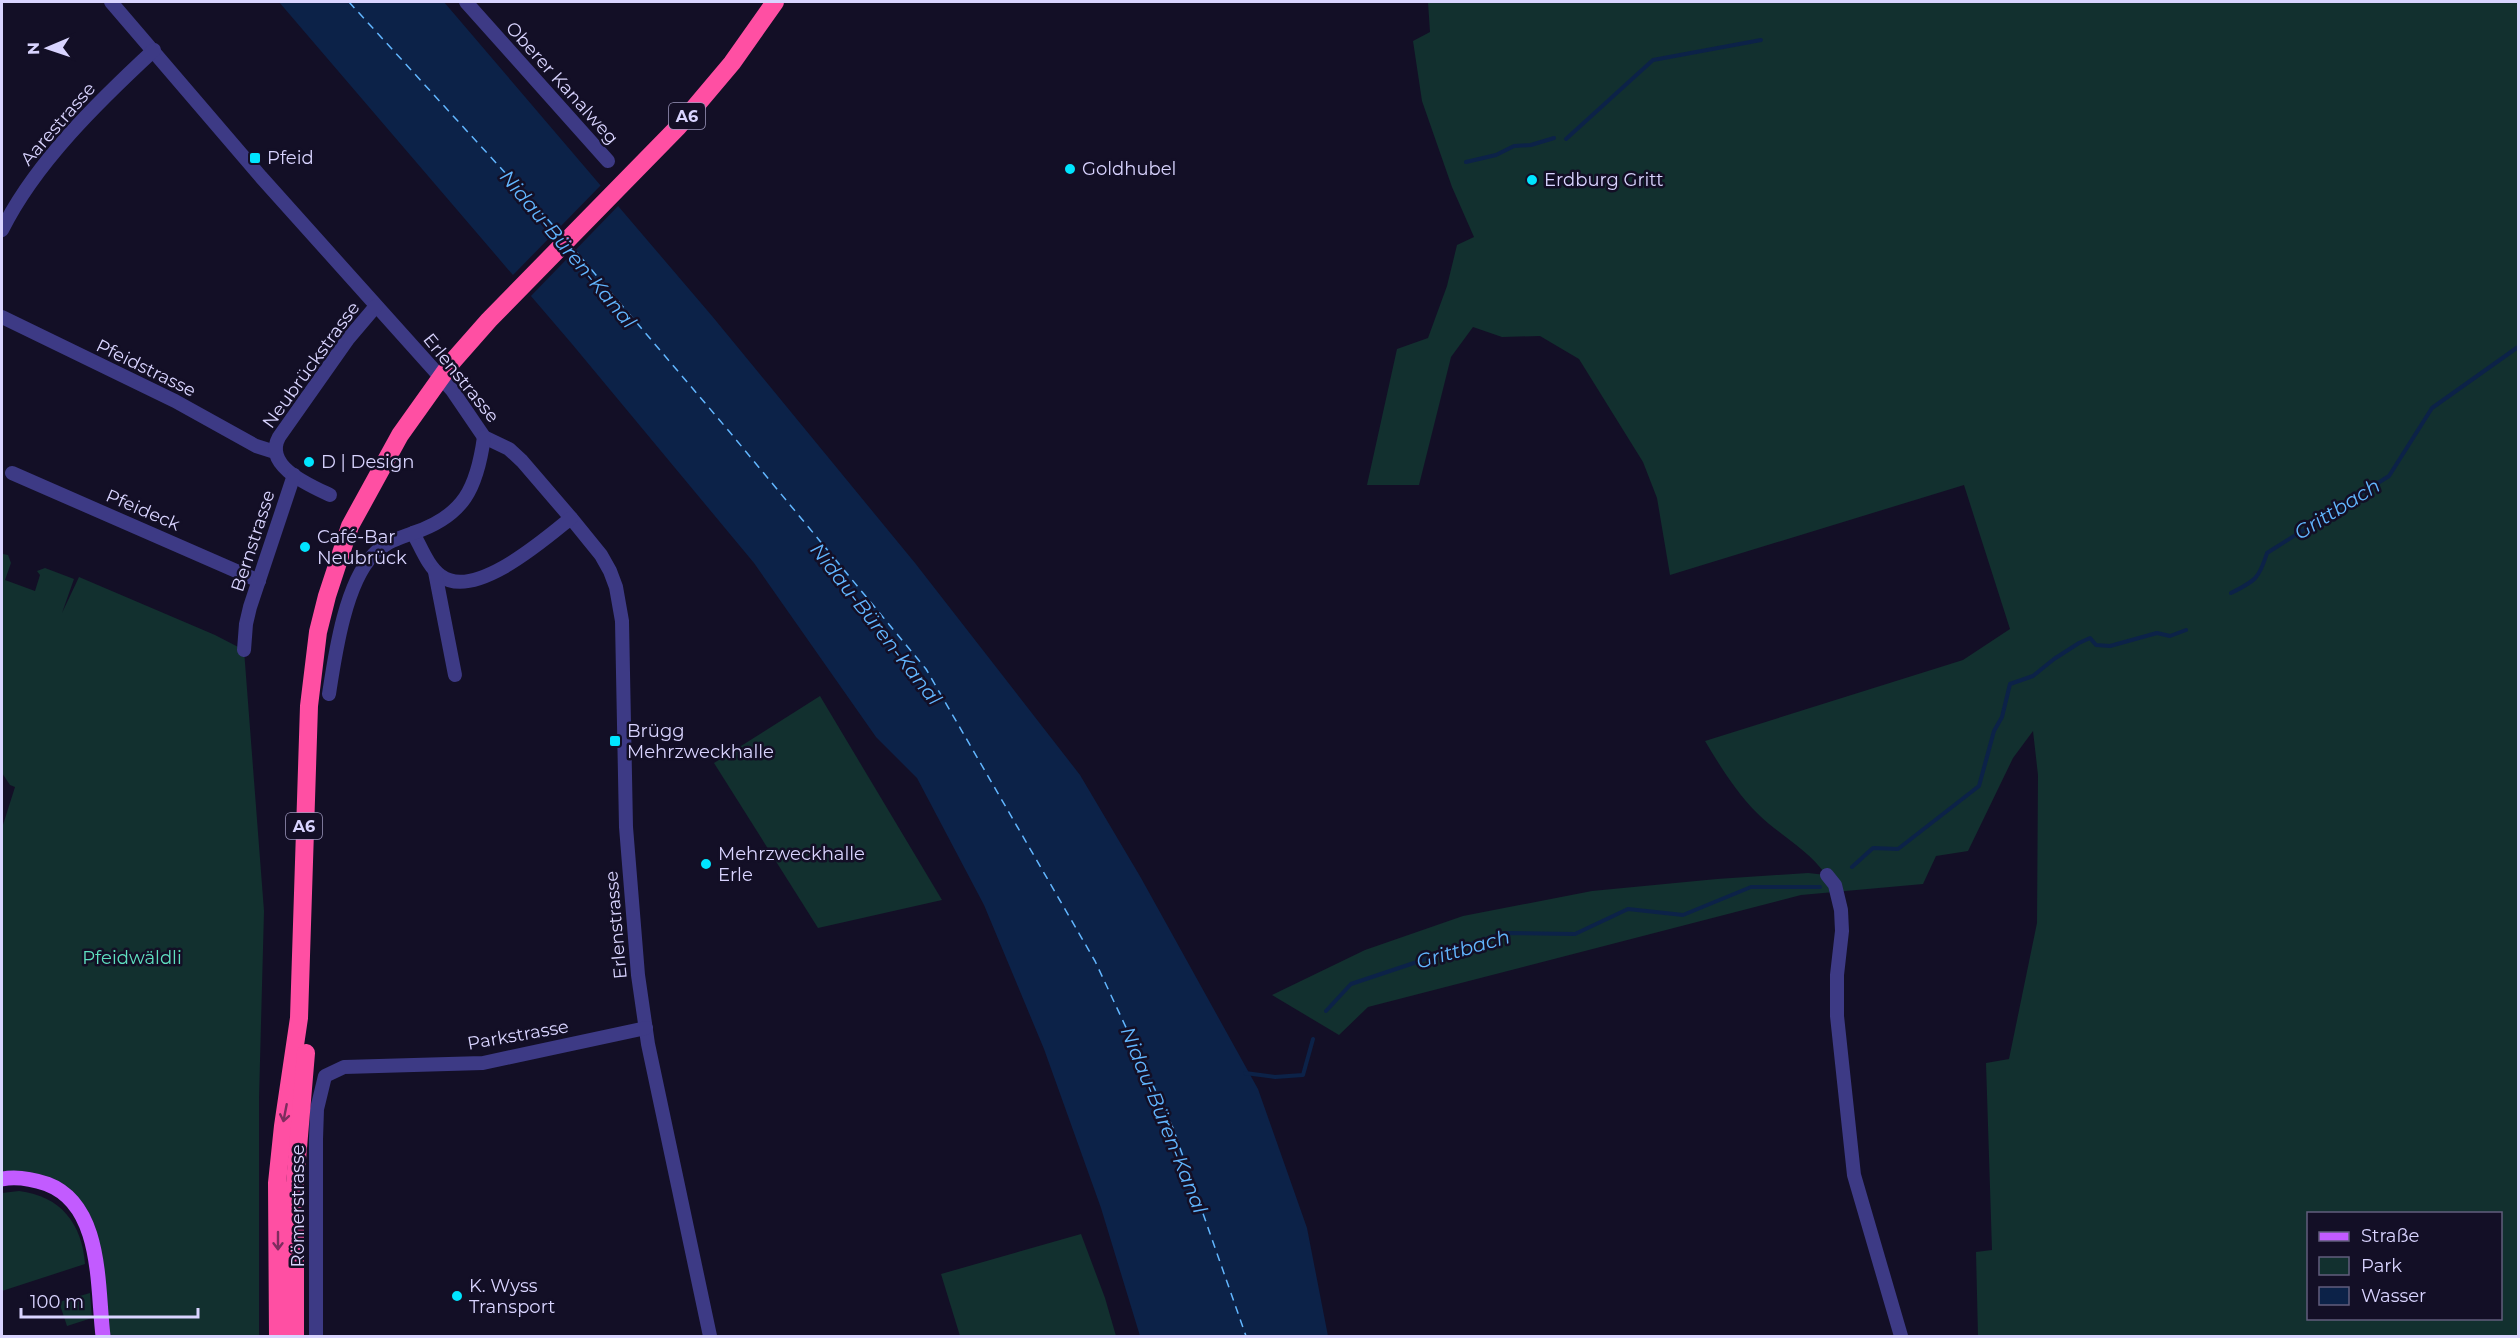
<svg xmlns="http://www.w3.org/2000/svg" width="2520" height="1338" viewBox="0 0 2520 1338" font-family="Montserrat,sans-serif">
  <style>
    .green { fill: #12302f; fill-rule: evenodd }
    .water { fill: #0c2248 }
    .pier { fill: #130f26 }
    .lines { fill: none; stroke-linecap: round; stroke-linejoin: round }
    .stream { stroke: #0c2248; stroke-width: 4 }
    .ferry { stroke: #62b6ff; stroke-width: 1.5; stroke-dasharray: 8 6; stroke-linecap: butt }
    .minor { stroke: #3d3a85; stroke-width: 14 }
    .major { stroke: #c25bff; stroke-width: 15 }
    .highway { stroke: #ff4fa3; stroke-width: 18 }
    .oneway { stroke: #7d2c5e }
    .poi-dot { fill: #00e5ff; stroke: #130f26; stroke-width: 2 }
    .labels { text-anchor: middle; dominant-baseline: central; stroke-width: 5; stroke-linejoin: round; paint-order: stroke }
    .shield { fill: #130f26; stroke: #9e99be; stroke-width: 1.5 }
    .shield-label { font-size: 16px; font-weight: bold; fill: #d9d4ff }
    .street-label { font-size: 18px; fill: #d9d4ff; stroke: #130f26 }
    .poi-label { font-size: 18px; fill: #d9d4ff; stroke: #130f26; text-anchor: start }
    .park-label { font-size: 18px; fill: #5fe0c0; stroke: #130f26 }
    .water-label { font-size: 20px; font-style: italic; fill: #62b6ff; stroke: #130f26 }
  </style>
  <rect width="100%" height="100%" fill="#130f26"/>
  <g class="green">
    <path d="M 1428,2 L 2518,2 L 2518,1336 L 1978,1336 L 1976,1252 L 1992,1250 L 1986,1063 L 2009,1059 L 2037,923 L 2038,775 L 2033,731 L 2013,758 L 1968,851 L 1936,856 L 1923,884 L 1801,895 L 1368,1007 L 1339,1035 L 1272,995 L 1365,950 L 1463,916 L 1592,891 L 1717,879 L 1808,873 L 1826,875 C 1808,849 1779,835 1757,813 C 1736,792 1720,766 1705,741 L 1963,660 L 2010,629 L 1964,485 L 1670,575 L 1657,498 L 1643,462 L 1579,359 L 1540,336 L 1502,337 L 1473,327 L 1451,357 L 1419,485 L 1367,485 L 1397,349 L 1428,338 L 1447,286 L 1457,245 L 1474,237 L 1452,187 L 1422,101 L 1413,41 L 1430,32 ZM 2308,1214 L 2500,1214 L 2500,1318 L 2308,1318 Z"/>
    <path d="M 3,554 L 8,555 L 11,563 L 5,580 L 35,591 L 40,575 L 37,571 L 45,568 L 74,579 L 62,613 L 79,577 L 215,635 L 244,650 L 264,911 L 259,1099 L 259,1336 L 103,1336 L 94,1255 L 74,1203 L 2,1173 L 2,828 L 15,787 L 10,785 L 2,773 Z"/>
    <path d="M 820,696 L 942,900 L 818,928 L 714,763 Z"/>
    <path d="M 19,1191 C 61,1196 82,1224 85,1264 L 2,1291 L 2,1193 Z"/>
    <path d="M 1081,1234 L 1105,1298 L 1116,1336 L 960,1336 L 941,1274 Z"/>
    <path d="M 90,1293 L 92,1318 L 67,1326 L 59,1302 Z"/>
  </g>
  <path class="water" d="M 279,2 L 444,2 L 712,316 L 915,563 L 1080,775 L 1141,878 L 1258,1089 L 1307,1228 L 1328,1336 L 1140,1336 L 1101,1208 L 1044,1049 L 984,905 L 917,778 L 876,737 L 754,563 L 572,344 Z"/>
  <path class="pier" d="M 603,183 L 620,204 L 529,298 L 511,277 Z"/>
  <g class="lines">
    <g class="stream">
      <path d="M 1566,139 L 1653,60 L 1761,40"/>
      <path d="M 1466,162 L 1496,155 L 1514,146 L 1531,145 L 1554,138"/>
      <path d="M 2231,593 C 2255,581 2259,579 2267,553 L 2389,476 L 2432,408 L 2518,347"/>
      <path d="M 1852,867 L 1873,848 L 1898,849 L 1979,786 L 1994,731 L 2002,717 L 2010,684 L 2033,676 L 2054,659 L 2079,643 L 2090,638 L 2096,645 L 2110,646 L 2157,633 L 2170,636 L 2186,630"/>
      <path d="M 1326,1011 L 1351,984 L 1504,933 L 1575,934 L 1628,909 L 1683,915 L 1751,887 L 1820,887"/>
      <path d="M 1245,1073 L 1275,1077 L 1303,1075 L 1313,1039"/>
    </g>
    <g class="ferry">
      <path d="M 349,2 L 562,235"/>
      <path d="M 573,248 L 728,430 L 926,669 L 1095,961 L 1173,1128 L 1246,1336"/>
    </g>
    <g class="minor">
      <path d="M 111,2 L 261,177 L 452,390 L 484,437 L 509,449 L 522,461 L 571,518 L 601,555 L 610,571 L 616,587 L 622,621 L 626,827 L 638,975 L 648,1044 L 710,1336"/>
      <path d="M 466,2 L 608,161"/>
      <path d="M 2,230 C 35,163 99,101 154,50"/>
      <path d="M 2,317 L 175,401 L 256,446 L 275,452"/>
      <path d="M 12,473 L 259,581"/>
      <path d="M 330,495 C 309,485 263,466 279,437 L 348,339 L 376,306"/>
      <path d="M 413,533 C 421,547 428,567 441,576 C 475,601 546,538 571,518"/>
      <path d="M 435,572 L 455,675"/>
      <path d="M 244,650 L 246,624 L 250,607 L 294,475"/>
      <path d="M 329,694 C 335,655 345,584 373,555 C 385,542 397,539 413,533 C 464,516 477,488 484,437"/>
      <path d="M 1827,875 L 1835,885 L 1841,910 L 1842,931 L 1837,975 L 1837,1016 L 1854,1175 L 1901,1336"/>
      <path d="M 316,1336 L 316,1139 L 317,1109 L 325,1076 L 344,1067 L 483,1063 L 646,1028"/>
    </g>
    <path class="major" d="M 2,1179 C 17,1176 32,1179 47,1184 C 103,1205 97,1287 103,1336"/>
    <g class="highway">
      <path d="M 278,1336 L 277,1183 L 283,1126 L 299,1018 L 309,706 L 318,632 L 327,596 L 350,526 L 400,435 L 452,362 L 489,320 L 678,127 L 732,63 L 775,2"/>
      <path d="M 295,1336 L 295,1183 L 306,1053"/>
    </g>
  </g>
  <defs><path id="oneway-shaft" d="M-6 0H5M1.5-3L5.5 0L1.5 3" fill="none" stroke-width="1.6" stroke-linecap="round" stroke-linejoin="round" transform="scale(1.5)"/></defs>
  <g class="oneway">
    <use href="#oneway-shaft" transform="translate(285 1113) rotate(101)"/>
    <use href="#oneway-shaft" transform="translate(278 1241) rotate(90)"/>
  </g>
  <g class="poi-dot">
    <rect x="249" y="152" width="12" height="12" rx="3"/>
    <circle cx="1070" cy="169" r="6"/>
    <circle cx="1532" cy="180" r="6"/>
    <circle cx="309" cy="462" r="6"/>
    <circle cx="305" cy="547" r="6"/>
    <rect x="609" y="735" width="12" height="12" rx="3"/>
    <circle cx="706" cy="864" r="6"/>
    <circle cx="457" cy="1296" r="6"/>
  </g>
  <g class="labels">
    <g class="shield">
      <rect x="669" y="103" width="36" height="26" rx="4.5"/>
      <rect x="286" y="813" width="36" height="26" rx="4.5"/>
    </g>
    <g class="shield-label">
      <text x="687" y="116">A6</text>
      <text x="304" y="826">A6</text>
    </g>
    <g class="street-label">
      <text transform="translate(562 83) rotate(48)">Oberer Kanalweg</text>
      <text transform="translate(58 124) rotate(-49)">Aarestrasse</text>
      <text transform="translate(311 365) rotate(-54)">Neubrückstrasse</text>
      <text transform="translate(146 368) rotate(26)">Pfeidstrasse</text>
      <text transform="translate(461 378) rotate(51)">Erlenstrasse</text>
      <text transform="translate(143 510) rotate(23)">Pfeideck</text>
      <text transform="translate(253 541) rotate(-72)">Bernstrasse</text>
      <text transform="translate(616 925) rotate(-95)">Erlenstrasse</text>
      <text transform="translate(518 1035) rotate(-10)">Parkstrasse</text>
      <text transform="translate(298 1206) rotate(-90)">Römerstrasse</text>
    </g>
    <g class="poi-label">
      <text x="267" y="158">Pfeid</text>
      <text x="1082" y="169">Goldhubel</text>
      <text x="1544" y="180">Erdburg Gritt</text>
      <text x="321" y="462">D | Design</text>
      <text x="317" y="537">Café-Bar<tspan x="317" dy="21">Neubrück</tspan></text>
      <text x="627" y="731">Brügg<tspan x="627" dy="21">Mehrzweckhalle</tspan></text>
      <text x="718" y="854">Mehrzweckhalle<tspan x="718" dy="21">Erle</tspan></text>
      <text x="469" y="1286">K. Wyss<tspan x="469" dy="21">Transport</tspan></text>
    </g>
    <g class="park-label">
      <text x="132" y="958">Pfeidwäldli</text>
    </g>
    <g class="water-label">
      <text transform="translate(568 249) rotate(50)">Nidau-Büren-Kanal</text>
      <text transform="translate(2337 509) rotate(-32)">Grittbach</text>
      <text transform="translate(876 624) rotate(52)">Nidau-Büren-Kanal</text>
      <text transform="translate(1463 949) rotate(-16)">Grittbach</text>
      <text transform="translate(1164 1120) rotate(68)">Nidau-Büren-Kanal</text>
    </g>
  </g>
  <rect width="2520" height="1338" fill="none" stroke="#d9d4ff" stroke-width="6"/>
  <rect x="2307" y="1212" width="195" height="108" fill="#130f26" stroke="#625e7d" stroke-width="1.5"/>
  <rect x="2319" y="1232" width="30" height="9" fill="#c25bff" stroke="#625e7d" stroke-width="1.5"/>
  <text x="2361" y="1242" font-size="18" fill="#d9d4ff">Straße</text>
  <rect x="2319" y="1257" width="30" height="18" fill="#12302f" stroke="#625e7d" stroke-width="1.5"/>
  <text x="2361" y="1272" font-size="18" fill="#d9d4ff">Park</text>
  <rect x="2319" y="1287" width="30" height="18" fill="#0c2248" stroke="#625e7d" stroke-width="1.5"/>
  <text x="2361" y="1302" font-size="18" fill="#d9d4ff">Wasser</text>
  <g transform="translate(48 48) rotate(268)" stroke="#130f26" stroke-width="4.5" paint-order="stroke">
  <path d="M0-4.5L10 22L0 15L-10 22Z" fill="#d9d4ff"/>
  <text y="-9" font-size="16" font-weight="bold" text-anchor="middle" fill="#d9d4ff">N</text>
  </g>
  <path d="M21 1308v9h177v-9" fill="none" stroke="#d9d4ff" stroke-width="3"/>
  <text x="30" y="1308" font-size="18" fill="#d9d4ff" stroke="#130f26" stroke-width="4.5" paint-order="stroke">100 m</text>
</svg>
